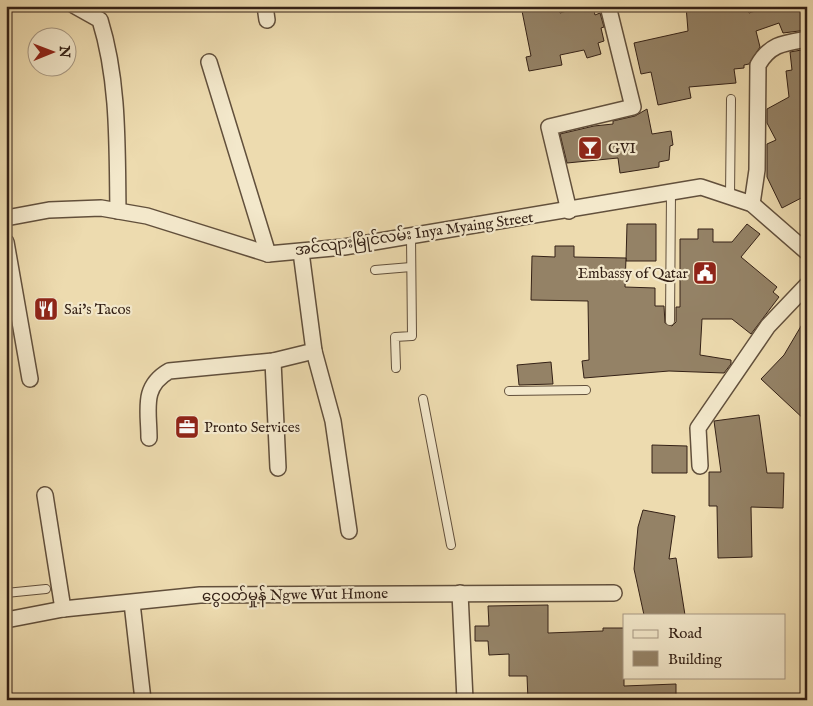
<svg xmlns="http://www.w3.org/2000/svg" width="813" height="706" viewBox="0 0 813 706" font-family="'IM FELL English','Noto Sans Myanmar',serif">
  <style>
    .building { fill: #948266; stroke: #342116 }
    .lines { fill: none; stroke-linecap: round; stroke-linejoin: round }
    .lane-casing { stroke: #62503c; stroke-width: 10 }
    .street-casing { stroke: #62503c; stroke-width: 18 }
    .lane { stroke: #f3e8cb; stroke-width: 8 }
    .street { stroke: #f3e8cb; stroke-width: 15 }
    .labels { text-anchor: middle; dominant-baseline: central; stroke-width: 4.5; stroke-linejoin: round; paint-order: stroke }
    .poi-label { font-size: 15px; fill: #342116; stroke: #f3e8cb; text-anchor: start }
    .street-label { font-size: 15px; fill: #342116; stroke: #f3e8cb }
  </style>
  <rect width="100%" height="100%" fill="#eddbaf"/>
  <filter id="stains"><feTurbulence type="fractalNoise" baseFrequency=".004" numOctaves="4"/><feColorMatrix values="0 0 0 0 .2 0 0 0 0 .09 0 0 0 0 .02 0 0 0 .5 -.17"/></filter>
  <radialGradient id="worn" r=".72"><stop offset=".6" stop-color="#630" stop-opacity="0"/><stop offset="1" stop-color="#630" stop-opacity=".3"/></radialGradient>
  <g class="building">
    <path d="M 521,6 L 558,6 L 560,13 L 583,6 L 593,6 L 595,15 L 600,13 L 604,27 L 601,28 L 604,41 L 598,43 L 601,54 L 587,58 L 584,50 L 560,55 L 562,65 L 529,71 L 526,57 L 531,56 Z"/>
    <path d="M 686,6 L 746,6 L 749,13 L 771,6 L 807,6 L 807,30 L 783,33 L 779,23 L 756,31 L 760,47 L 749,64 L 744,65 L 744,68 L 734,69 L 736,83 L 689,87 L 691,98 L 658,105 L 651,72 L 641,74 L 634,43 L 688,31 Z"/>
    <path d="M 807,49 L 807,195 L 782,208 L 767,177 L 767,144 L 776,140 L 767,123 L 767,109 L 789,97 L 786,71 L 792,70 L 790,52 Z"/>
    <path d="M 647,109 L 652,134 L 671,131 L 673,145 L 670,146 L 669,160 L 659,162 L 659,167 L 620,173 L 618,158 L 567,163 L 560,134 L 594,126 L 613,124 L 613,121 L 635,116 Z"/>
    <path d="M 627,224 L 656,224 L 656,261 L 626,261 Z"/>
    <path d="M 747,224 L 760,234 L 741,257 L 777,287 L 773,292 L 779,297 L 751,334 L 732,319 L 702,319 L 700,355 L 731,360 L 731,364 L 724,373 L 669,371 L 584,378 L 582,361 L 589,360 L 588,301 L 531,300 L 532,256 L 555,257 L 555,246 L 574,246 L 574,257 L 626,258 L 625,287 L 655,288 L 655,306 L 664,306 L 665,323 L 672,326 L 676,322 L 676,307 L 680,307 L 680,239 L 698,239 L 698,229 L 713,229 L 713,242 L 732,242 Z"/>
    <path d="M 807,316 L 807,422 L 761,379 L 784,355 Z"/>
    <path d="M 551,362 L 553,384 L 519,385 L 517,365 Z"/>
    <path d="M 759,415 L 767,473 L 784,473 L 783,508 L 751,507 L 752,557 L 718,558 L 717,506 L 709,506 L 709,472 L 721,472 L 714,421 Z"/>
    <path d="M 652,445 L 687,446 L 687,473 L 652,473 Z"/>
    <path d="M 643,510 L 675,516 L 669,559 L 676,558 L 685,615 L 644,615 L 634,569 L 638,527 Z"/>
    <path d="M 548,605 L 548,633 L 603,631 L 603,628 L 624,628 L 624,686 L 676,684 L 676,700 L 528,700 L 527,676 L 509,676 L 509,654 L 489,655 L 488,641 L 475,641 L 475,626 L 489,626 L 488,606 Z"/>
  </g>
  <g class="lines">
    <defs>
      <g id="lane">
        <path d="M 730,197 L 731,99"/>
        <path d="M 375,270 L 411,267"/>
        <path d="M 670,321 L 671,193"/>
        <path d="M 396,368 L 395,337 L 412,336 L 411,236"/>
        <path d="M 509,391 L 586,390"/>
        <path d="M 423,399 L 451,545"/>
        <path d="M 6,593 L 46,589"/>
      </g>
      <g id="street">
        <path d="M 75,6 L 100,20 C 119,81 117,147 118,211"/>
        <path d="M 265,6 L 267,20"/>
        <path d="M 209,62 L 268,254"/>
        <path d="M 752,204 L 757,170 L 758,65 C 770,44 784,43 807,39"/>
        <path d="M 569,211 L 549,127 L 633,107 L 608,6"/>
        <path d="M 6,218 L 49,210 L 101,208 L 147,216 L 268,254 L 344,247 L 701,187 L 752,204 L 807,252"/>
        <path d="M 6,242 L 30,379"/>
        <path d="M 314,351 L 333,421 L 349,531"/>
        <path d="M 273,361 L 278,468"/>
        <path d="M 149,438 C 149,410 141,387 169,371 L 273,361 L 314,351 L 301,252"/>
        <path d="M 700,466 L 698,428 L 768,326 L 807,285"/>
        <path d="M 45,495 L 63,609"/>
        <path d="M 460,593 L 465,700"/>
        <path d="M 132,603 L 143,700"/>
        <path d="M 6,620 L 63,609 L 200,595 L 614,593"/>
      </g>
    </defs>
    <use href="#lane" class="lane-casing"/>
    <use href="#street" class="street-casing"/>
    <use href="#lane" class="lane"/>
    <use href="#street" class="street"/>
  </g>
  <defs>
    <symbol id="bar-square" viewBox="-11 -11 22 22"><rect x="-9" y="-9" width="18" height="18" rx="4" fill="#8f2418" stroke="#f3e8cb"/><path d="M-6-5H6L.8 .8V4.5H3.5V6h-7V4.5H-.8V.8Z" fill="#fff"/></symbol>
    <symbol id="civic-square" viewBox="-11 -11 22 22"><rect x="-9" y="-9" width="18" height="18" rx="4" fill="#8f2418" stroke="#f3e8cb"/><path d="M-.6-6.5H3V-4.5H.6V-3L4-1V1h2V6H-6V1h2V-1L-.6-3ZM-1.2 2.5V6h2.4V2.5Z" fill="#fff"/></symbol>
    <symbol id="restaurant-square" viewBox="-11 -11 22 22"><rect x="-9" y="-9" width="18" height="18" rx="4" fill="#8f2418" stroke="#f3e8cb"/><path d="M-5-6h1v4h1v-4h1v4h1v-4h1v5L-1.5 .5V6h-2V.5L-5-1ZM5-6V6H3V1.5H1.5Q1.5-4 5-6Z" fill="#fff"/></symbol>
    <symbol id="office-square" viewBox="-11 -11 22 22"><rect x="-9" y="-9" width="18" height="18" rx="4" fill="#8f2418" stroke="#f3e8cb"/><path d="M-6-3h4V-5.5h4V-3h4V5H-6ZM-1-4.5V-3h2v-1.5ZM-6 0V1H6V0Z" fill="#fff"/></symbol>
  </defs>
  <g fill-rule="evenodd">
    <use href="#bar-square" x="576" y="134" width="28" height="28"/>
    <use href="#civic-square" x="691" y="259" width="28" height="28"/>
    <use href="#restaurant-square" x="32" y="295" width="28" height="28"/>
    <use href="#office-square" x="173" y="413" width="28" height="28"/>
  </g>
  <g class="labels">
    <g class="poi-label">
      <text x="608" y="148">GVI</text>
      <text x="688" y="273" text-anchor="end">Embassy of Qatar</text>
      <text x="64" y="309">Sai's Tacos</text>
      <text x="204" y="427">Pronto Services</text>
    </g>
    <g class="street-label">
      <text transform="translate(414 234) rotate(-8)">အင်လျားမြိုင်လမ်း Inya Myaing Street</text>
      <text transform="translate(295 595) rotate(-1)">ငွေဝတ်မှုန် Ngwe Wut Hmone</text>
    </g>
  </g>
  <rect width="813" height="706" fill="none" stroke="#eddbaf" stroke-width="25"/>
  <rect x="8" y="8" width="798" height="691" fill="none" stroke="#342116" stroke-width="2.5"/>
  <rect x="12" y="12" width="788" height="681" fill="none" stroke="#342116"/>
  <rect x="623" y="614" width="162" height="65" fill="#f3e8cb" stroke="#a79883"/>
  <rect x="633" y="630" width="25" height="8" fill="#f3e8cb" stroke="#a79883"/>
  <text x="668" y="638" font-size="15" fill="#342116">Road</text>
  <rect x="633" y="651" width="25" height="15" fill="#948266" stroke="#a79883"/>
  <text x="668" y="664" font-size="15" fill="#342116">Building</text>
  <g transform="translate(52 52) rotate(89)"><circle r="24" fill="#f3e8cb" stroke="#a79883"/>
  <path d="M0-4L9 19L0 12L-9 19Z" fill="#8f2418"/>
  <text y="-8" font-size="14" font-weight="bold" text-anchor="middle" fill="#342116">N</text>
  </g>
  <rect width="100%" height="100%" filter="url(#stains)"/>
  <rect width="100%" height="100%" fill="url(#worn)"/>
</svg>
